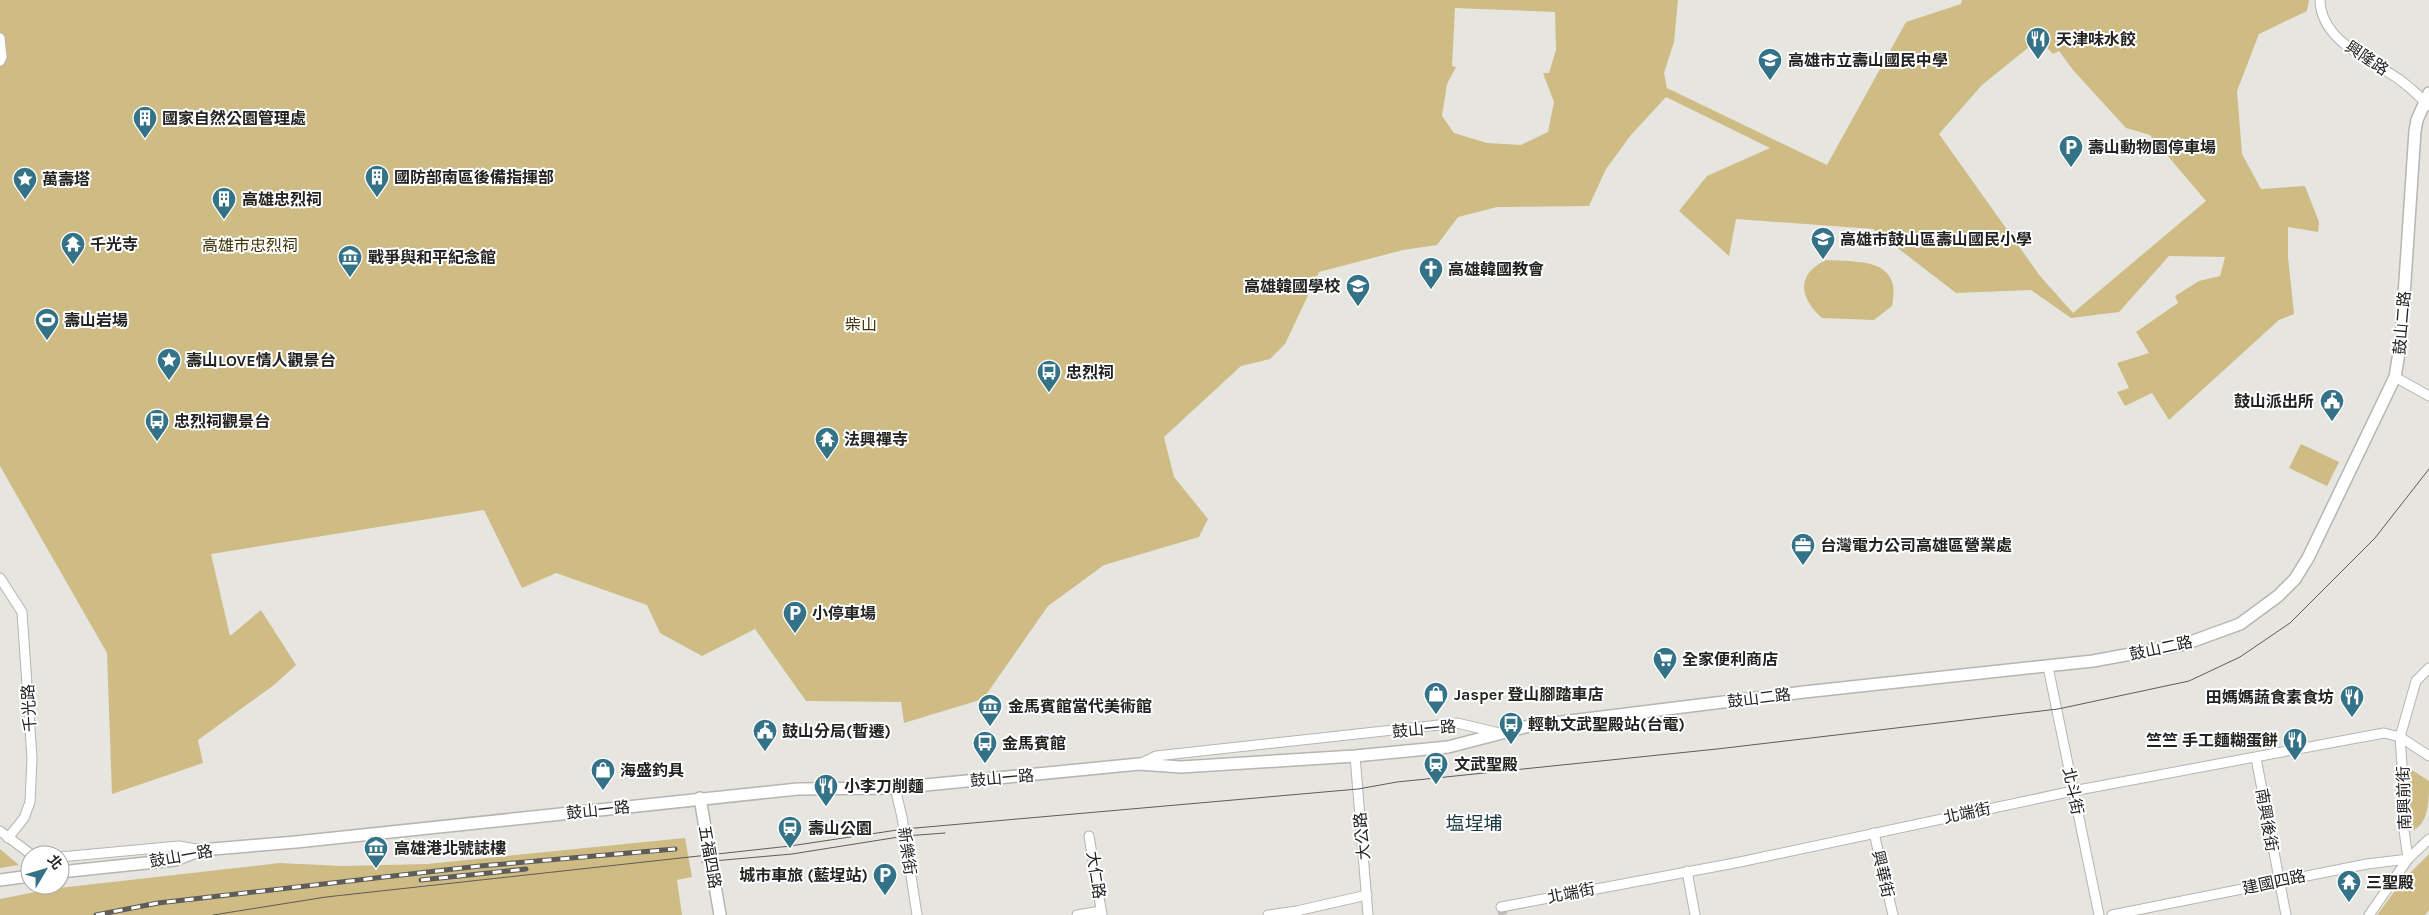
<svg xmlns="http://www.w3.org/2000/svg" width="2429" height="915" viewBox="0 0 2429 915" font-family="Karla,'Noto Sans TC',sans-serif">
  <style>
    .green { fill: #cebc84; fill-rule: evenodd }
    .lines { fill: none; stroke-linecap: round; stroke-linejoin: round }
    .minor-tunnel { stroke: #c0beba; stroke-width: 9; stroke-dasharray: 9 4.5; stroke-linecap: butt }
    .minor-casing { stroke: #b6b5b0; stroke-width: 11 }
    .tertiary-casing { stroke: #b6b5b0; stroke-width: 14 }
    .minor { stroke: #fff; stroke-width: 9 }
    .tertiary { stroke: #fff; stroke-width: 11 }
    .tram { stroke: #5d5c59; stroke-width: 1 }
    .rail-casing { stroke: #5d5c59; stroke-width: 5 }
    .rail { stroke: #fff; stroke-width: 3; stroke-dasharray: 9; stroke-linecap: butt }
    .labels { text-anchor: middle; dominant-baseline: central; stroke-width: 4; stroke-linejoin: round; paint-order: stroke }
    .poi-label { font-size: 16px; font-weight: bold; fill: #242321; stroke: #fff; text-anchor: start }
    .street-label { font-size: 16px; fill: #242321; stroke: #fff }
    .park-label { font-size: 16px; fill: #403306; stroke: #fff }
    .quarter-label { font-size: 19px; fill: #17353f; stroke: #fff }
  </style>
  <rect width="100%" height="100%" fill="#e7e5e0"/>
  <g class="green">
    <path d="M 0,0 L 1678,0 L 1674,42 L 1664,73 L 1667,88 L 1827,165 L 1906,22 L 1961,4 L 1962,0 L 2309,0 L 2307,11 L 2259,34 L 2237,91 L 2242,154 L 2261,189 L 2305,186 L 2319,222 L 2318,232 L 2288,227 L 2288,257 L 2294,314 L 2279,320 L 2169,420 L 2152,393 L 2125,406 L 2117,392 L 2129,388 L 2117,363 L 2149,353 L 2136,332 L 2178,303 L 2175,296 L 2199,281 L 2220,276 L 2225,257 L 2169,256 L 2119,312 L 2071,318 L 2031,290 L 1956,293 L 1873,229 L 1736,219 L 1729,256 L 1679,211 L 1707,176 L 1770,148 L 1666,97 L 1631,135 L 1606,169 L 1589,206 L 1497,207 L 1458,217 L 1437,245 L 1403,250 L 1319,272 L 1285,344 L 1270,359 L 1241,366 L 1164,437 L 1174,477 L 1208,519 L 1199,537 L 1104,565 L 1048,606 L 983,699 L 904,723 L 901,702 L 806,701 L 755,629 L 702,656 L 660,633 L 647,605 L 556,573 L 522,588 L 484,510 L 211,554 L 230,636 L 261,610 L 296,665 L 274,685 L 198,740 L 203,763 L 112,794 L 107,653 L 0,466 ZM 1455,8 L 1555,12 L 1556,50 L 1549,73 L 1543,73 L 1554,102 L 1548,132 L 1521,145 L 1487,143 L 1454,133 L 1442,116 L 1447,84 L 1456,67 L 1452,66 ZM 2039,39 L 2053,54 L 2059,51 L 2073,70 L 2126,128 L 2150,135 L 2206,201 L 2073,313 L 2040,276 L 1939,134 L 1982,85 Z"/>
    <path d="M 1826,260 C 1859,262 1903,258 1892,306 L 1874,320 L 1822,318 C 1800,298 1795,275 1826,260 Z"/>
    <path d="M 2301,444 L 2339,462 L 2327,486 L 2289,468 Z"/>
    <path d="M 2412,770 L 2429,781 C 2429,799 2429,822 2414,830 L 2410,827 L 2409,773 Z"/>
    <path d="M 685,838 L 692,877 L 677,880 L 682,915 L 0,915 L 0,899 L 50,889 L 280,863 L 342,866 L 427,864 Z"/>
    <path d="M 0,849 L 19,865 L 0,868 Z"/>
    <path d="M 2429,854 L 2429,910 L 2425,915 L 2377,915 L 2403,880 Z"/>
  </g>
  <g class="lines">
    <path class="minor-tunnel" d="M 1501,907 L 1503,915"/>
    <defs>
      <g id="minor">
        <path d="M 2320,0 C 2321,42 2371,59 2400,80 C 2410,87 2420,97 2429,106"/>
        <path d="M 0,38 L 2,57 L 0,61"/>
        <path d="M 2395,377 L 2429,396"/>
        <path d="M 0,578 L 22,612 L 32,758 L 30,802 L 24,818 L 8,838"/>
        <path d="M 2048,667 L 2099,915"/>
        <path d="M 1355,756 L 1368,915"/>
        <path d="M 2256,758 L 2286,915"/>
        <path d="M 1139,764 L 1156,756 L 1457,723 L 1499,733"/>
        <path d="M 895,788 L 902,817 L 917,915"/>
        <path d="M 0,831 L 32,855"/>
        <path d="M 1874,833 L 1893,915"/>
        <path d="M 1089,836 L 1102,915"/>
        <path d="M 60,857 L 179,846 L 201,850"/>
        <path d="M 2408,859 L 2403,823 L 2404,793 L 2400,737 L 2416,681 L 2429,668"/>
        <path d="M 1687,871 L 1695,915"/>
        <path d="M 1501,907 L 1740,862 L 2073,791 L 2384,733 L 2400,737 L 2429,756"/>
        <path d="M 1077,915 L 1101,911"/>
        <path d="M 1268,915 L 1297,911 L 1367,895"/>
        <path d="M 2112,915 L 2367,864 L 2408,859"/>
        <path d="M 2369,915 L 2408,859 L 2429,839"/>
      </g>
      <g id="tertiary">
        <path d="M 700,798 L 720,915"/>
        <path d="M 60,872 L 175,860 L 201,850 L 296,842 L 798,789 L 895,788 L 1139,764 L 1181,767 L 1355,756 L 1448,747 L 1529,726 L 1804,692 L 2093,661 L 2185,644 L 2240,624 L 2278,596 L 2295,579 L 2308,558 L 2395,377 L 2401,341 L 2415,131 L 2417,120 L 2429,93"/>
        <path d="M 0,880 L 30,876"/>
      </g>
    </defs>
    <use href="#minor" class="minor-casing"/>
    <use href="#tertiary" class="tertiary-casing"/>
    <use href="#minor" class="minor"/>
    <use href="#tertiary" class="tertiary"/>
    <g class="tram">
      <path d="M 702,862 L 792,854 L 905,836 L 945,833"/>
      <path d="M 213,915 L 326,897 L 790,846 L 904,829 L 1358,789 L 1397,782 L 1717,749 L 2058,709 L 2189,681 L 2240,657 L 2290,623 L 2375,538 L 2429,469"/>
    </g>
    <defs>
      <g id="rail">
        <path d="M 421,880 L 526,869"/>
        <path d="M 96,915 L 158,903 L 480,866 L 675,849"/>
      </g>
    </defs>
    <use href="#rail" class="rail-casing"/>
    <use href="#rail" class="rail"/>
  </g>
  <defs>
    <symbol id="restaurant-pin" viewBox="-11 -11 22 30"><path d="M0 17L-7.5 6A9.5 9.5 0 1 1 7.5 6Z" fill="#347387" stroke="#fff"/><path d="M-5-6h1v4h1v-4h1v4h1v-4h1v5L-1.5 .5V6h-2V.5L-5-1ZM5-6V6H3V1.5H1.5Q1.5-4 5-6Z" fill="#fff"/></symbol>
    <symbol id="school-pin" viewBox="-11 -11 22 30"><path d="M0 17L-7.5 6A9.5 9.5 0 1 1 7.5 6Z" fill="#347387" stroke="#fff"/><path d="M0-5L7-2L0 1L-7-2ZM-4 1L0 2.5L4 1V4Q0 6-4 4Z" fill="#fff"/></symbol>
    <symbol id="building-pin" viewBox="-11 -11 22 30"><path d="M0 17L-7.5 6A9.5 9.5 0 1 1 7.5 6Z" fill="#347387" stroke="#fff"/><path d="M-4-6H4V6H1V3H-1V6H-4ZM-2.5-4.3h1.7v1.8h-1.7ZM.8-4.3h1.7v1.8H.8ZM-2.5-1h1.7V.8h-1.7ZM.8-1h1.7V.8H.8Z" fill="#fff"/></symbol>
    <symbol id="parking-pin" viewBox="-11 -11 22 30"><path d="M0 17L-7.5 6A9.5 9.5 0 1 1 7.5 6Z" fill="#347387" stroke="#fff"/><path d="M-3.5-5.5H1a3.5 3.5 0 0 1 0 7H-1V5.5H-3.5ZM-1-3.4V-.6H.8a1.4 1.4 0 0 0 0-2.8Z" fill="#fff"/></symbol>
    <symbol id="sight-pin" viewBox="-11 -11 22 30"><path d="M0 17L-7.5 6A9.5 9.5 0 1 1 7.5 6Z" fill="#347387" stroke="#fff"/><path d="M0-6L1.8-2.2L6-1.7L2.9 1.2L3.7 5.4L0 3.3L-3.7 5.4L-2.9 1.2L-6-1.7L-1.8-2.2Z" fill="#fff"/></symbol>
    <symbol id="temple-pin" viewBox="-11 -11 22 30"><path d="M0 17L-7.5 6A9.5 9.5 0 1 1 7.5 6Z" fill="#347387" stroke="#fff"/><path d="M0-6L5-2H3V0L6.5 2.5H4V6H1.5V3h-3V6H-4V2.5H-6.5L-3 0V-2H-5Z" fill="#fff"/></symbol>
    <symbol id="museum-pin" viewBox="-11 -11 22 30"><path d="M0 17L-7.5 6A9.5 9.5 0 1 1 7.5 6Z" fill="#347387" stroke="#fff"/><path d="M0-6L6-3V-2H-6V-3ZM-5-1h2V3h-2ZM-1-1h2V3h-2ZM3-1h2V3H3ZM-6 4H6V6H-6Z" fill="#fff"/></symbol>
    <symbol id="church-pin" viewBox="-11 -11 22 30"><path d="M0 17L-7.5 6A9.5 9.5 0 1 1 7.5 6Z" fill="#347387" stroke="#fff"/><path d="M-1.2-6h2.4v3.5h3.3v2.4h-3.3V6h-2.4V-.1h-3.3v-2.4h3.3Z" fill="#fff"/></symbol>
    <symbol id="stadium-pin" viewBox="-11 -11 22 30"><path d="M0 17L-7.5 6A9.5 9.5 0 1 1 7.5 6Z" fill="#347387" stroke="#fff"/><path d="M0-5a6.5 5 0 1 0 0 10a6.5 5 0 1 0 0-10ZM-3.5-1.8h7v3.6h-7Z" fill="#fff"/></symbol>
    <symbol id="bus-pin" viewBox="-11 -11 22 30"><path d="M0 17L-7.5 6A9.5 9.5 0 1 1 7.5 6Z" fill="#347387" stroke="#fff"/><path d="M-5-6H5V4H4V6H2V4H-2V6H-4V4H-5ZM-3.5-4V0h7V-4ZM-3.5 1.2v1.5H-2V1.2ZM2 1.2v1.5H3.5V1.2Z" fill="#fff"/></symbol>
    <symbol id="civic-pin" viewBox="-11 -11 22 30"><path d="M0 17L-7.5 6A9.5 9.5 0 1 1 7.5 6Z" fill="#347387" stroke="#fff"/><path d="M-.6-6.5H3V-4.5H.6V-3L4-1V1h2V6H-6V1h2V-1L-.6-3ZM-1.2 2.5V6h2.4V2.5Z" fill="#fff"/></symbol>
    <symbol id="office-pin" viewBox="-11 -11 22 30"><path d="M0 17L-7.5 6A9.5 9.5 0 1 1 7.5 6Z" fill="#347387" stroke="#fff"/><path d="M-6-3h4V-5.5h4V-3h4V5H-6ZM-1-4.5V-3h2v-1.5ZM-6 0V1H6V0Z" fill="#fff"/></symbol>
    <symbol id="supermarket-pin" viewBox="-11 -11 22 30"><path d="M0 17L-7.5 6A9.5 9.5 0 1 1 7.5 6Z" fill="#347387" stroke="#fff"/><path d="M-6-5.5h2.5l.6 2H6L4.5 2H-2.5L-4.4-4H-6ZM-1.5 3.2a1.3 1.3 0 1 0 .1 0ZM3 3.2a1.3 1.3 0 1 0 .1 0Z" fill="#fff"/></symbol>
    <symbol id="shop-pin" viewBox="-11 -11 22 30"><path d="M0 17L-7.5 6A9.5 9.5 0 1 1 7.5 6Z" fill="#347387" stroke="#fff"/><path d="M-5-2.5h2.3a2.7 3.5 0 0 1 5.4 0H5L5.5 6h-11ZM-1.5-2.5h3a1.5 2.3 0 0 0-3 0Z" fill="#fff"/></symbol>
    <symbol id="station-pin" viewBox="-11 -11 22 30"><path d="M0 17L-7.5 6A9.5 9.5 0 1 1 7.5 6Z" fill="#347387" stroke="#fff"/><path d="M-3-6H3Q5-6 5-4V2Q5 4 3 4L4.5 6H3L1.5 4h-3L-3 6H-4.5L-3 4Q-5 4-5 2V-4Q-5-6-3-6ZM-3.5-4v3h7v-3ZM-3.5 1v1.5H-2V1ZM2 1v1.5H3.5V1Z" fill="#fff"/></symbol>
  </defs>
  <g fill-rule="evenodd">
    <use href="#restaurant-pin" x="2024" y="25" width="28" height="38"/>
    <use href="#school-pin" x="1756" y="46" width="28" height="38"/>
    <use href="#building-pin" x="131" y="104" width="28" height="38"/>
    <use href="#parking-pin" x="2057" y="133" width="28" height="38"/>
    <use href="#building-pin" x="363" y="163" width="28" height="38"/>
    <use href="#sight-pin" x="11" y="165" width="28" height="38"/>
    <use href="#building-pin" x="210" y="185" width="28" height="38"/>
    <use href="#school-pin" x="1809" y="225" width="28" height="38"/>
    <use href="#temple-pin" x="59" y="230" width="28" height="38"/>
    <use href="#museum-pin" x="336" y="243" width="28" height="38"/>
    <use href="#church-pin" x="1417" y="255" width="28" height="38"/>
    <use href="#school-pin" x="1344" y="272" width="28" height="38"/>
    <use href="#stadium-pin" x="33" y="306" width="28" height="38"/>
    <use href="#sight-pin" x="155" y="346" width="28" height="38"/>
    <use href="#bus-pin" x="1035" y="358" width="28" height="38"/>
    <use href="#civic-pin" x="2318" y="387" width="28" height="38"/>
    <use href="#bus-pin" x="143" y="407" width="28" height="38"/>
    <use href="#temple-pin" x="813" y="425" width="28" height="38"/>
    <use href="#office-pin" x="1789" y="531" width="28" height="38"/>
    <use href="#parking-pin" x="781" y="599" width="28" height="38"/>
    <use href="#supermarket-pin" x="1651" y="645" width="28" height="38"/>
    <use href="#shop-pin" x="1422" y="680" width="28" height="38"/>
    <use href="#restaurant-pin" x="2338" y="683" width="28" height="38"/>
    <use href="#museum-pin" x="976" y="692" width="28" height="38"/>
    <use href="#bus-pin" x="1497" y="710" width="28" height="38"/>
    <use href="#civic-pin" x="751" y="717" width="28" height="38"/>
    <use href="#restaurant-pin" x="2281" y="726" width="28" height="38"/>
    <use href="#bus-pin" x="971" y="729" width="28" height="38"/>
    <use href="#station-pin" x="1422" y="750" width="28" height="38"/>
    <use href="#shop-pin" x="589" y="756" width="28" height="38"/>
    <use href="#restaurant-pin" x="812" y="772" width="28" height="38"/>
    <use href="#station-pin" x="776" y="814" width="28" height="38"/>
    <use href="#museum-pin" x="362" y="834" width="28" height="38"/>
    <use href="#parking-pin" x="871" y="861" width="28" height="38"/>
    <use href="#temple-pin" x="2335" y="868" width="28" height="38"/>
  </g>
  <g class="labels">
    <g class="poi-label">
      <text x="2056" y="39">天津味水餃</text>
      <text x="1788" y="60">高雄市立壽山國民中學</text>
      <text x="162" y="118">國家自然公園管理處</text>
      <text x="2088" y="147">壽山動物園停車場</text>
      <text x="394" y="177">國防部南區後備指揮部</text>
      <text x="42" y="179">萬壽塔</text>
      <text x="242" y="199">高雄忠烈祠</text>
      <text x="1840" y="239">高雄市鼓山區壽山國民小學</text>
      <text x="90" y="244">千光寺</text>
      <text x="368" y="257">戰爭與和平紀念館</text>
      <text x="1448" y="269">高雄韓國教會</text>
      <text x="1340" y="286" text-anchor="end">高雄韓國學校</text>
      <text x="64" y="320">壽山岩場</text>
      <text x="186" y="360">壽山LOVE情人觀景台</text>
      <text x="1066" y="372">忠烈祠</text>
      <text x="2314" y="401" text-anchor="end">鼓山派出所</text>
      <text x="174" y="421">忠烈祠觀景台</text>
      <text x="844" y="439">法興禪寺</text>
      <text x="1820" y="545">台灣電力公司高雄區營業處</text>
      <text x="812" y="613">小停車場</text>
      <text x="1682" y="659">全家便利商店</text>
      <text x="1454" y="694">Jasper 登山腳踏車店</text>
      <text x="2334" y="697" text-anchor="end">田媽媽蔬食素食坊</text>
      <text x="1008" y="706">金馬賓館當代美術館</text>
      <text x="1528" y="724">輕軌文武聖殿站(台電)</text>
      <text x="782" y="731">鼓山分局(暫遷)</text>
      <text x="2278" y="740" text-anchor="end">竺竺 手工麵糊蛋餅</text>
      <text x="1002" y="743">金馬賓館</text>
      <text x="1454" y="764">文武聖殿</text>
      <text x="620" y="770">海盛釣具</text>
      <text x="844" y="786">小李刀削麵</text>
      <text x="808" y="828">壽山公園</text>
      <text x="394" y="848">高雄港北號誌樓</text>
      <text x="868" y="875" text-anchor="end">城市車旅 (藍埕站)</text>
      <text x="2366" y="882">三聖殿</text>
    </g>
    <g class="street-label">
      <text transform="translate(2367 58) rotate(34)">興隆路</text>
      <text transform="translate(2402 323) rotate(-85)">鼓山二路</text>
      <text transform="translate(2161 648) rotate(-12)">鼓山二路</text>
      <text transform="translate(1759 698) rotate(-7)">鼓山二路</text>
      <text transform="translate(29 708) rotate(-93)">千光路</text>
      <text transform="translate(1424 729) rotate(-5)">鼓山一路</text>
      <text transform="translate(1002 778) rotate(-5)">鼓山一路</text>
      <text transform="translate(2073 791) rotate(78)">北斗街</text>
      <text transform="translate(2404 798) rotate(-92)">南興前街</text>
      <text transform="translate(598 810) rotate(-6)">鼓山一路</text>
      <text transform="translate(1967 813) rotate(-12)">北端街</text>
      <text transform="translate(2267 820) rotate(80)">南興後街</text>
      <text transform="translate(1362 836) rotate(-95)">大公路</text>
      <text transform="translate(907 851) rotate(82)">新樂街</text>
      <text transform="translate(181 856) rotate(-10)">鼓山一路</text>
      <text transform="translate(710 857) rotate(80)">五福四路</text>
      <text transform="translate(1883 874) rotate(77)">興華街</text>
      <text transform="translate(1096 875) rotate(81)">大仁路</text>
      <text transform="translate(2274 882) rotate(-12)">建國四路</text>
      <text transform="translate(1571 893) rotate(-11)">北端街</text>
    </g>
    <g class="park-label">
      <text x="250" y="245">高雄市忠烈祠</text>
      <text x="861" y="324">柴山</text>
    </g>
    <g class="quarter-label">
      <text x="1474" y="824">塩埕埔</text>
    </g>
  </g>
  <g transform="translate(45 870) rotate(52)"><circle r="24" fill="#ffffff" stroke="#a7a7a6"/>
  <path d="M0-4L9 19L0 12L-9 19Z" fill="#347387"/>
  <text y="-8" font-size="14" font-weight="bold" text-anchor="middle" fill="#242321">北</text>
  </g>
</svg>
